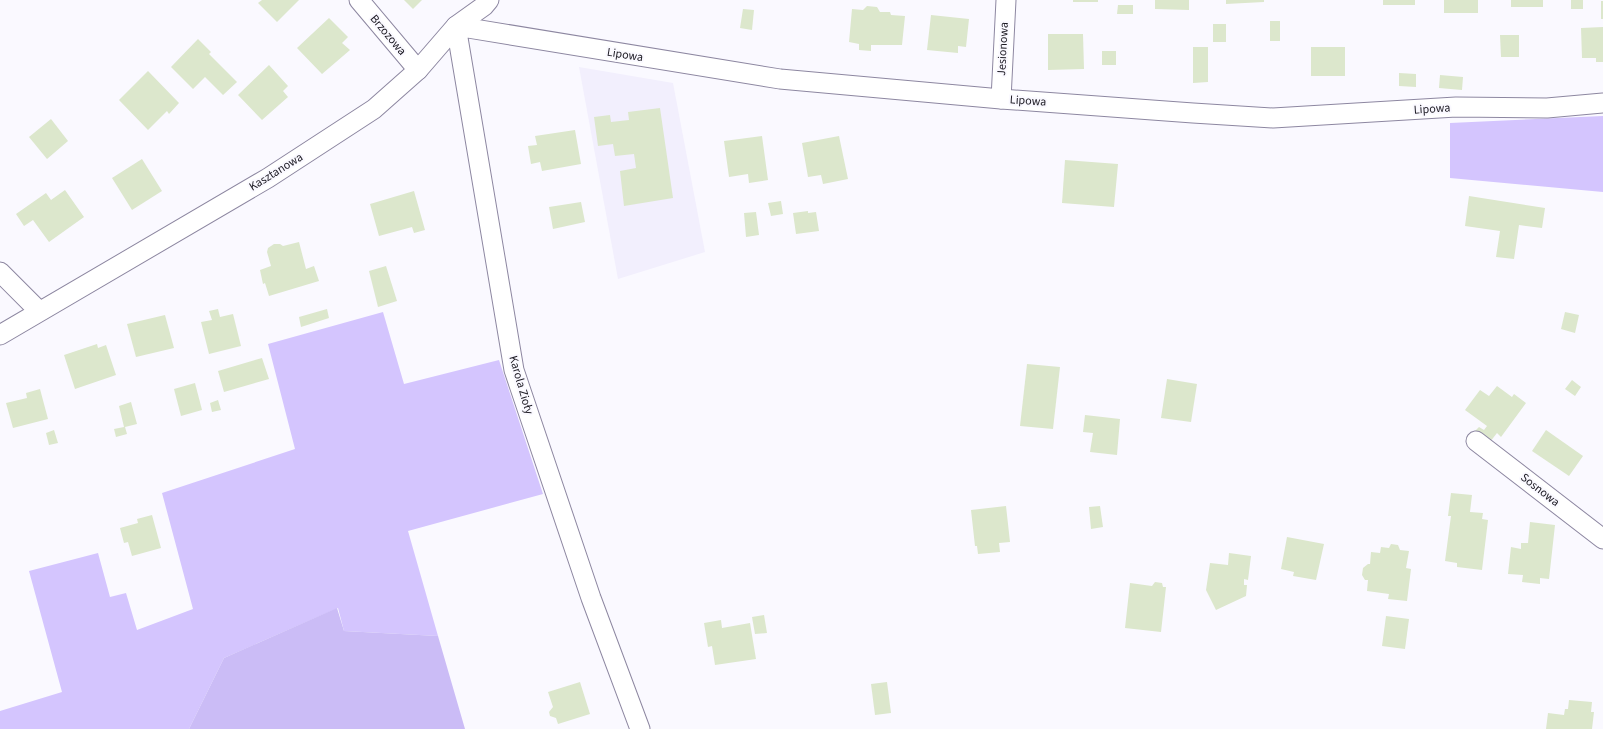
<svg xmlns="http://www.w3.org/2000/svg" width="1603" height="729" viewBox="0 0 1603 729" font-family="'Source Sans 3',sans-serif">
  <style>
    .built { fill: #f2effd }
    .green { fill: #d4c5fe }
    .forest { fill: #cbbcf6 }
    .building { fill: #dce7cc }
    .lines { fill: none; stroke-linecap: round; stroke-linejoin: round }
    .minor-casing { stroke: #8d87a1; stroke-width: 21 }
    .minor { stroke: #fff; stroke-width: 19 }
    .labels { text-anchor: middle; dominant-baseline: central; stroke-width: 4; stroke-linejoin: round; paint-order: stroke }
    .street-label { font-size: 12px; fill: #1a1821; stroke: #faf9ff }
  </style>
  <rect width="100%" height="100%" fill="#faf9ff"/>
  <path class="built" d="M 579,67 L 673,83 L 705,252 L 618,279 Z"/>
  <g class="green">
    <path d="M 1603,116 L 1603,192 L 1450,178 L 1450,123 Z"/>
    <path d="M 383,312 L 404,384 L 499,360 L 543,494 L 408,531 L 438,636 L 344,631 L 338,608 L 224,658 L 189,729 L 0,729 L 0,711 L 62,692 L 29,571 L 98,553 L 110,597 L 126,593 L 137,630 L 193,609 L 162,493 L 295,449 L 268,344 Z"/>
  </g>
  <path class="forest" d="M 337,608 L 344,631 L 438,636 L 465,729 L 189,729 L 224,658 Z"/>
  <g class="building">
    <path d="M 262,0 L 299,0 L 277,22 L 258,3 Z"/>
    <path d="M 404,0 L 422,0 L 413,9 Z"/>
    <rect x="1073" y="0" width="25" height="2"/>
    <path d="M 1155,0 L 1189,0 L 1189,10 L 1155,9 Z"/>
    <path d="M 1226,0 L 1264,0 L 1264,2 L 1226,4 Z"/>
    <rect x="1383" y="0" width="32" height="5"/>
    <rect x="1444" y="0" width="34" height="13"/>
    <rect x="1511" y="0" width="32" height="7"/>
    <rect x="1571" y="0" width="12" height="9"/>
    <rect x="1601" y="1" width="2" height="18"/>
    <path d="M 1118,5 L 1133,5 L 1133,14 L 1117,14 Z"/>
    <path d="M 867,6 L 877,7 L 880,12 L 890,12 L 891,15 L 905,16 L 902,45 L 871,45 L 871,51 L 859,50 L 859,44 L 849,42 L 852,9 L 863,10 Z"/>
    <path d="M 743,9 L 754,10 L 752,30 L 740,28 Z"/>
    <path d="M 931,15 L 969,19 L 966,47 L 958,46 L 958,53 L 927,50 Z"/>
    <path d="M 329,18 L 348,37 L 342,43 L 350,50 L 322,74 L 297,48 Z"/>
    <rect x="1270" y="21" width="10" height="20"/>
    <rect x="1213" y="24" width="13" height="18"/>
    <path d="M 1603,27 L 1603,62 L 1596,62 L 1596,58 L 1582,58 L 1581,28 Z"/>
    <path d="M 1048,34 L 1083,34 L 1084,69 L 1048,70 Z"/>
    <path d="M 1500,35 L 1519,35 L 1519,57 L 1501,57 Z"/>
    <path d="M 198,39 L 211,52 L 209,54 L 237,82 L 223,95 L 205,77 L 193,89 L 171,67 Z"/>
    <path d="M 1193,47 L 1208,47 L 1208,82 L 1193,83 Z"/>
    <rect x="1311" y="47" width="34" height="29"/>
    <rect x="1102" y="51" width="14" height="14"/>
    <path d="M 269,65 L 288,86 L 283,91 L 288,97 L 262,120 L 238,95 Z"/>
    <path d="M 148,71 L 179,103 L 169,114 L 167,111 L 148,130 L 119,100 Z"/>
    <path d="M 1399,73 L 1416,74 L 1416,87 L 1399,86 Z"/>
    <path d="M 1440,75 L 1463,77 L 1462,90 L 1439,88 Z"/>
    <path d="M 660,108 L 673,198 L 624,206 L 620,171 L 636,168 L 634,154 L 615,156 L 613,144 L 598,146 L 594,117 L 610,115 L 611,122 L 629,120 L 628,112 Z"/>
    <path d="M 51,119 L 68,141 L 47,159 L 29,137 Z"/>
    <path d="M 575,130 L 581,164 L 542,171 L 540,162 L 531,164 L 528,146 L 537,145 L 535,136 Z"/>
    <path d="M 762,136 L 768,180 L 749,183 L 748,174 L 729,177 L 724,141 Z"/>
    <path d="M 839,136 L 848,179 L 823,184 L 821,175 L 808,177 L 802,143 Z"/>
    <path d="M 142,159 L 162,191 L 132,210 L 112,178 Z"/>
    <path d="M 1065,160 L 1118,164 L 1114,207 L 1062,203 Z"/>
    <path d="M 65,190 L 84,217 L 49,242 L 33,220 L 24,226 L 16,214 L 46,193 L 51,200 Z"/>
    <path d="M 414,191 L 425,230 L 414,233 L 412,227 L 379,236 L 370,204 Z"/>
    <path d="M 1469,196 L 1545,208 L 1542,228 L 1519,225 L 1514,259 L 1496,257 L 1500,231 L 1465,226 Z"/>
    <path d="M 781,201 L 783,214 L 771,216 L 768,203 Z"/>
    <path d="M 581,202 L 585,222 L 553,229 L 549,207 Z"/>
    <path d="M 808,211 L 808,213 L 816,212 L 819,231 L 796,234 L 793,213 Z"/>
    <path d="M 756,212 L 759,235 L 746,237 L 744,213 Z"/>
    <path d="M 299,242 L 306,269 L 314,266 L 319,281 L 269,296 L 265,283 L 263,284 L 260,270 L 271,266 L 267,252 L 268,248 L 274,244 L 280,244 L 283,246 Z"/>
    <path d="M 386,266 L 397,301 L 378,307 L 369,271 Z"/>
    <path d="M 218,309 L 220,317 L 233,314 L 241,346 L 209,354 L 201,322 L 212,320 L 209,311 Z"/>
    <path d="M 327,309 L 329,318 L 301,327 L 299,317 Z"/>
    <path d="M 1565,312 L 1579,315 L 1575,333 L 1561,329 Z"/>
    <path d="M 165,315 L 174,348 L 136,357 L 127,324 Z"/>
    <path d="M 97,344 L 98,348 L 106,345 L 116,375 L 75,389 L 64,355 Z"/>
    <path d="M 262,358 L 269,379 L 224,392 L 218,371 Z"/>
    <path d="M 1027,364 L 1060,367 L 1053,429 L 1020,426 Z"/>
    <path d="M 1167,379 L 1197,384 L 1191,422 L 1161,418 Z"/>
    <path d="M 1572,380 L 1581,387 L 1575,396 L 1565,389 Z"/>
    <path d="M 195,383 L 202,410 L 181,416 L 174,389 Z"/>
    <path d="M 1497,386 L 1512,397 L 1514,394 L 1526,403 L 1501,437 L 1497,433 L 1490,442 L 1475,431 L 1479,427 L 1484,430 L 1487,426 L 1465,410 L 1480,390 L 1489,396 Z"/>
    <path d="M 40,389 L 48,419 L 13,428 L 6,403 L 27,398 L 26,393 Z"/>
    <path d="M 218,400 L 221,410 L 212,412 L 210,403 Z"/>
    <path d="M 131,402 L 137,424 L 125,427 L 127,434 L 116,437 L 114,429 L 124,427 L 119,406 Z"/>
    <path d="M 1085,415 L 1120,419 L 1117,455 L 1090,452 L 1093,433 L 1083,432 Z"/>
    <path d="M 54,430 L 58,443 L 49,445 L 46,433 Z"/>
    <path d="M 1546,430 L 1583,456 L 1569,476 L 1532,451 Z"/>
    <path d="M 1451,493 L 1472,495 L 1470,512 L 1483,513 L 1482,519 L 1488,520 L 1482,570 L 1457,567 L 1457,563 L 1445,561 L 1451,516 L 1448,516 Z"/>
    <path d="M 1006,506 L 1010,542 L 999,543 L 1000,552 L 978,554 L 977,546 L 975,546 L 971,510 Z"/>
    <path d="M 1100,506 L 1103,527 L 1091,529 L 1089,507 Z"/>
    <path d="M 152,515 L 161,548 L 132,556 L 128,542 L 124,543 L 120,528 L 138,523 L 137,519 Z"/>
    <path d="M 1530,522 L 1555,525 L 1549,579 L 1540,578 L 1540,584 L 1522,582 L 1523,575 L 1508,574 L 1511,547 L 1521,549 L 1521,543 L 1528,543 Z"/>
    <path d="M 1287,537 L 1324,544 L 1316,580 L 1293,576 L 1294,572 L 1281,569 Z"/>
    <path d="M 1391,544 L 1398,545 L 1400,550 L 1409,551 L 1406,568 L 1411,569 L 1407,601 L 1388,599 L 1389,594 L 1367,591 L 1368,580 L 1365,580 L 1362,575 L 1363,568 L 1368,564 L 1370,564 L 1371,552 L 1380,553 L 1381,547 L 1389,548 Z"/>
    <path d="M 1229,553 L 1251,556 L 1248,580 L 1244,579 L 1244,585 L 1247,585 L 1246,596 L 1216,610 L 1206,590 L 1210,563 L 1228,565 Z"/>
    <path d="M 1155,582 L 1162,583 L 1163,587 L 1166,587 L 1161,632 L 1125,628 L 1130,583 L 1152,586 Z"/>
    <path d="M 764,615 L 767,633 L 755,634 L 752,617 Z"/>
    <path d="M 1386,616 L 1409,619 L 1405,649 L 1382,646 Z"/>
    <path d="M 721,620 L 722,628 L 750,623 L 756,659 L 715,665 L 712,646 L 708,647 L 704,623 Z"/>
    <path d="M 580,682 L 590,714 L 558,724 L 556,718 L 550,716 L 549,712 L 553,707 L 548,692 Z"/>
    <path d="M 887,682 L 891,713 L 875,715 L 871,684 Z"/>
    <path d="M 1569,700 L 1592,702 L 1591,712 L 1594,712 L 1592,729 L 1546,729 L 1548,713 L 1564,715 L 1565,709 L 1568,709 Z"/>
  </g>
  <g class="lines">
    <defs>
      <g id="minor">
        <path d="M 359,0 L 418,70"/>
        <path d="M 1001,99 L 1006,0"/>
        <path d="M 0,272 L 39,311"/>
        <path d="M 0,335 L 268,178 L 374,109 L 418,70 L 456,26 L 484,6 L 489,0"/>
        <path d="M 1476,441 L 1603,539"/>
        <path d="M 640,729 L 591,598 L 514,370 L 456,26 L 780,79 L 1001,99 L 1193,113 L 1273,118 L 1456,107 L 1547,108 L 1603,103"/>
      </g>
    </defs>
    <use href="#minor" class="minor-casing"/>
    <use href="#minor" class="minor"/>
  </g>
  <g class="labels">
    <g class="street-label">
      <text transform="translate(388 35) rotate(50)">Brzozowa</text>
      <text transform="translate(1003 49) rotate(-87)">Jesionowa</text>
      <text transform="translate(625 55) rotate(9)">Lipowa</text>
      <text transform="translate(1028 101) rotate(4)">Lipowa</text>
      <text transform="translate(1432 109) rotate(-4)">Lipowa</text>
      <text transform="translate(276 172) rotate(-32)">Kasztanowa</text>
      <text transform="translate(521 385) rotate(74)">Karola Zioły</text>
      <text transform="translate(1540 490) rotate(38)">Sosnowa</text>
    </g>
  </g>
</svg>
